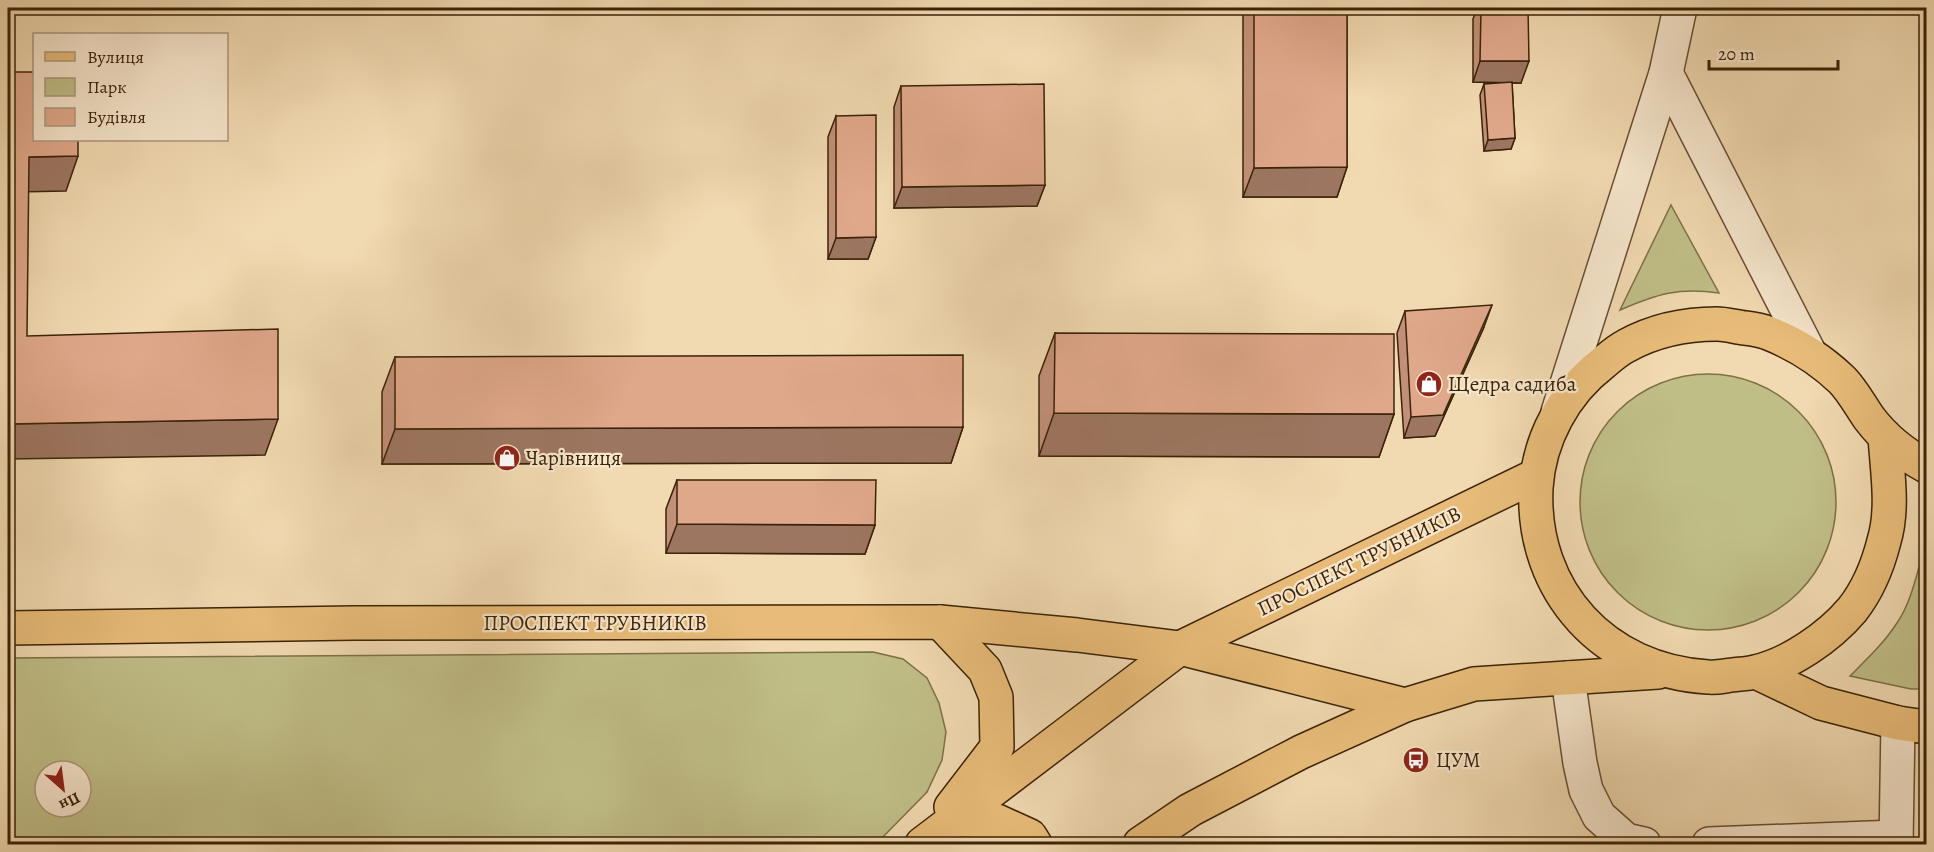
<svg xmlns="http://www.w3.org/2000/svg" width="1934" height="852" viewBox="0 0 1934 852" font-family="Alegreya,serif">
  <style>
    .green { fill: #c0be87; stroke: #7e7047; stroke-width: 1.5; fill-rule: evenodd }
    .lines { fill: none; stroke-linecap: round; stroke-linejoin: round }
    .minor-casing { stroke: #685032; stroke-width: 36 }
    .major-casing { stroke: #3b2307; stroke-width: 36 }
    .minor { stroke: #f6e6cc; stroke-width: 33 }
    .major { stroke: #e8bc78; stroke-width: 33 }
    .wall { fill: #c19078; stroke: #3b2307; stroke-width: 1.5 }
    .shaded-wall { fill: #9d7661; stroke: #3b2307; stroke-width: 1.5 }
    .building { fill: #e0a88b; stroke: #3b2307; stroke-width: 1.5 }
    .labels { text-anchor: middle; dominant-baseline: central; stroke-width: 4.5; stroke-linejoin: round; paint-order: stroke }
    .poi-label { font-size: 21px; fill: #3b2307; stroke: #f6e6cc; text-anchor: start }
    .street-label { font-size: 21px; fill: #3b2307; stroke: #f6e6cc }
  </style>
  <rect width="100%" height="100%" fill="#f1d9b1"/>
  <filter id="stains"><feTurbulence type="fractalNoise" baseFrequency=".00333" numOctaves="4"/><feColorMatrix values="0 0 0 0 .2 0 0 0 0 .09 0 0 0 0 .02 0 0 0 .5 -.17"/></filter>
  <radialGradient id="worn" r=".72"><stop offset=".6" stop-color="#630" stop-opacity="0"/><stop offset="1" stop-color="#630" stop-opacity=".3"/></radialGradient>
  <g class="green">
    <path d="M 1671,205 L 1719,293 C 1679,287 1657,294 1620,310 Z"/>
    <circle cx="1708" cy="502" r="128"/>
    <path d="M 1923,553 L 1926,553 L 1926,689 L 1911,689 L 1850,676 C 1866,660 1884,643 1897,623 C 1911,602 1916,577 1923,553 Z"/>
    <path d="M 873,652 L 903,659 L 927,678 L 939,703 L 946,732 L 942,760 L 927,792 L 876,844 L 8,844 L 8,658 ZM 45,771 L 81,771 L 81,807 L 45,807 Z"/>
  </g>
  <g class="lines">
    <defs>
      <g id="minor">
        <path d="M 1666,73 L 1809,352"/>
        <path d="M 1558,412 L 1666,73 L 1680,8"/>
        <path d="M 1568,678 L 1580,763 L 1586,790 L 1599,816 L 1626,840 L 1644,844"/>
        <path d="M 1709,844 L 1896,837"/>
        <path d="M 1896,844 L 1898,723"/>
      </g>
      <g id="major">
        <path d="M 1885,436 C 1887,470 1894,508 1884,541 C 1878,565 1867,591 1852,610 C 1829,637 1790,664 1755,672 C 1747,674 1739,674 1732,675 C 1724,676 1716,678 1708,677 C 1605,671 1531,592 1536,488 C 1539,439 1564,393 1603,363 C 1610,357 1618,350 1626,346 C 1653,331 1686,324 1717,324 C 1726,324 1736,327 1745,328 C 1753,329 1761,330 1768,333 C 1796,344 1820,359 1842,380 C 1852,390 1860,405 1869,418 C 1884,438 1904,454 1926,466"/>
        <path d="M 940,622 L 985,670 L 996,697 L 997,747 L 951,807"/>
        <path d="M 8,628 L 354,623 L 940,622 L 1077,635 L 1180,648 L 1405,705"/>
        <path d="M 1756,672 L 1821,703 L 1898,723 L 1926,727"/>
        <path d="M 953,820 L 997,821 L 1030,836 L 1035,844"/>
        <path d="M 922,844 L 1180,648 L 1537,475"/>
        <path d="M 1140,844 L 1190,810 L 1301,752 L 1405,705 L 1474,684 L 1658,672"/>
      </g>
    </defs>
    <use href="#minor" class="minor-casing"/>
    <use href="#major" class="major-casing"/>
    <use href="#minor" class="minor"/>
    <use href="#major" class="major"/>
  </g>
  <g class="wall">
    <path d="M 1243,8 L 1347,8 L 1347,167 L 1337,197 L 1243,197 Z"/>
    <path d="M 1477,8 L 1528,8 L 1521,83 L 1512,83 L 1515,138 L 1511,149 L 1484,151 L 1480,95 L 1484,84 L 1508,83 L 1473,82 L 1473,19 Z"/>
    <path d="M 901,86 L 1045,185 L 1037,206 L 894,208 L 894,107 Z"/>
    <path d="M 836,116 L 876,237 L 868,259 L 828,259 L 828,137 Z"/>
    <path d="M 1405,311 L 1484,327 L 1435,436 L 1404,438 L 1397,333 Z"/>
    <path d="M 1055,333 L 1394,414 L 1379,457 L 1039,456 L 1039,376 Z"/>
    <path d="M 395,357 L 963,427 L 951,463 L 382,464 L 382,392 Z"/>
    <path d="M 677,480 L 875,525 L 865,554 L 666,553 L 666,509 Z"/>
    <path d="M 1926,803 L 1926,844 L 1921,844 L 1921,818 Z"/>
  </g>
  <g class="shaded-wall">
    <path d="M 1480,61 L 1529,61 L 1521,83 L 1473,82 Z"/>
    <path d="M 1515,138 L 1511,149 L 1484,151 L 1488,140 Z"/>
    <path d="M 78,156 L 66,191 L 16,192 L 29,157 Z"/>
    <path d="M 1347,167 L 1337,197 L 1243,197 L 1254,168 Z"/>
    <path d="M 1045,185 L 1037,206 L 894,208 L 902,187 Z"/>
    <path d="M 876,237 L 868,259 L 828,259 L 836,238 Z"/>
    <path d="M 1492,305 L 1484,327 L 1435,436 L 1404,438 L 1411,417 Z"/>
    <path d="M 1054,413 L 1394,414 L 1379,457 L 1039,456 Z"/>
    <path d="M 278,419 L 265,455 L 8,459 L 8,424 Z"/>
    <path d="M 963,427 L 951,463 L 382,464 L 395,429 Z"/>
    <path d="M 677,524 L 875,525 L 865,554 L 666,553 Z"/>
  </g>
  <g class="building">
    <path d="M 1254,8 L 1347,8 L 1347,167 L 1254,168 Z"/>
    <path d="M 1481,8 L 1528,8 L 1529,61 L 1480,61 Z"/>
    <path d="M 8,72 L 34,72 L 34,140 L 78,140 L 78,156 L 29,157 L 27,336 L 278,329 L 278,419 L 8,424 Z"/>
    <path d="M 1512,82 L 1515,138 L 1488,140 L 1484,84 Z"/>
    <path d="M 1044,84 L 1045,185 L 902,187 L 901,86 Z"/>
    <path d="M 876,115 L 876,237 L 836,238 L 836,116 Z"/>
    <path d="M 1492,305 L 1443,415 L 1411,417 L 1405,311 Z"/>
    <path d="M 1055,333 L 1394,334 L 1394,414 L 1054,413 Z"/>
    <path d="M 963,355 L 963,427 L 395,429 L 395,357 Z"/>
    <path d="M 677,480 L 876,480 L 875,525 L 677,524 Z"/>
  </g>
  <defs>
    <symbol id="shop-disc" viewBox="-11 -11 22 22"><circle r="9.5" fill="#8f2418" stroke="#f6e6cc"/><path d="M-5-2.5h2.3a2.7 3.5 0 0 1 5.4 0H5L5.5 6h-11ZM-1.5-2.5h3a1.5 2.3 0 0 0-3 0Z" fill="#fff"/></symbol>
    <symbol id="bus-disc" viewBox="-11 -11 22 22"><circle r="9.5" fill="#8f2418" stroke="#f6e6cc"/><path d="M-5-6H5V4H4V6H2V4H-2V6H-4V4H-5ZM-3.5-4V0h7V-4ZM-3.5 1.2v1.5H-2V1.2ZM2 1.2v1.5H3.5V1.2Z" fill="#fff"/></symbol>
  </defs>
  <g fill-rule="evenodd">
    <use href="#shop-disc" x="1414" y="369" width="30" height="30"/>
    <use href="#shop-disc" x="492" y="443" width="30" height="30"/>
    <use href="#bus-disc" x="1401" y="745" width="30" height="30"/>
  </g>
  <g class="labels">
    <g class="poi-label">
      <text x="1448" y="384">Щедра садиба</text>
      <text x="526" y="458">Чарівниця</text>
      <text x="1436" y="760">ЦУМ</text>
    </g>
    <g class="street-label">
      <text transform="translate(1359 561) rotate(-26)">ПРОСПЕКТ ТРУБНИКІВ</text>
      <text x="595" y="623">ПРОСПЕКТ ТРУБНИКІВ</text>
    </g>
  </g>
  <rect width="1934" height="852" fill="none" stroke="#f1d9b1" stroke-width="30"/>
  <rect x="9" y="9" width="1916" height="834" fill="none" stroke="#3b2307" stroke-width="3"/>
  <rect x="15" y="15" width="1904" height="822" fill="none" stroke="#3b2307" stroke-width="1.5"/>
  <rect x="33" y="33" width="195" height="108" fill="#f6e6cc" stroke="#ab987d" stroke-width="1.5"/>
  <rect x="45" y="52" width="30" height="9" fill="#e8bc78" stroke="#ab987d" stroke-width="1.5"/>
  <text x="87" y="63" font-size="18" fill="#3b2307">Вулиця</text>
  <rect x="45" y="78" width="30" height="18" fill="#c0be87" stroke="#ab987d" stroke-width="1.5"/>
  <text x="87" y="93" font-size="18" fill="#3b2307">Парк</text>
  <rect x="45" y="108" width="30" height="18" fill="#e0a88b" stroke="#ab987d" stroke-width="1.5"/>
  <text x="87" y="123" font-size="18" fill="#3b2307">Будівля</text>
  <g transform="translate(63 789) rotate(152)"><circle r="28" fill="#f6e6cc" stroke="#ab987d" stroke-width="1.5"/>
  <path d="M0-4.5L10 22L0 15L-10 22Z" fill="#8f2418"/>
  <text y="-9" font-size="16" font-weight="bold" text-anchor="middle" fill="#3b2307">Пн</text>
  </g>
  <path d="M1709 60v9h129v-9" fill="none" stroke="#3b2307" stroke-width="3"/>
  <text x="1718" y="60" font-size="18" fill="#3b2307" stroke="#f6e6cc" stroke-width="4.5" paint-order="stroke">20 m</text>
  <rect width="100%" height="100%" filter="url(#stains)"/>
  <rect width="100%" height="100%" fill="url(#worn)"/>
</svg>
